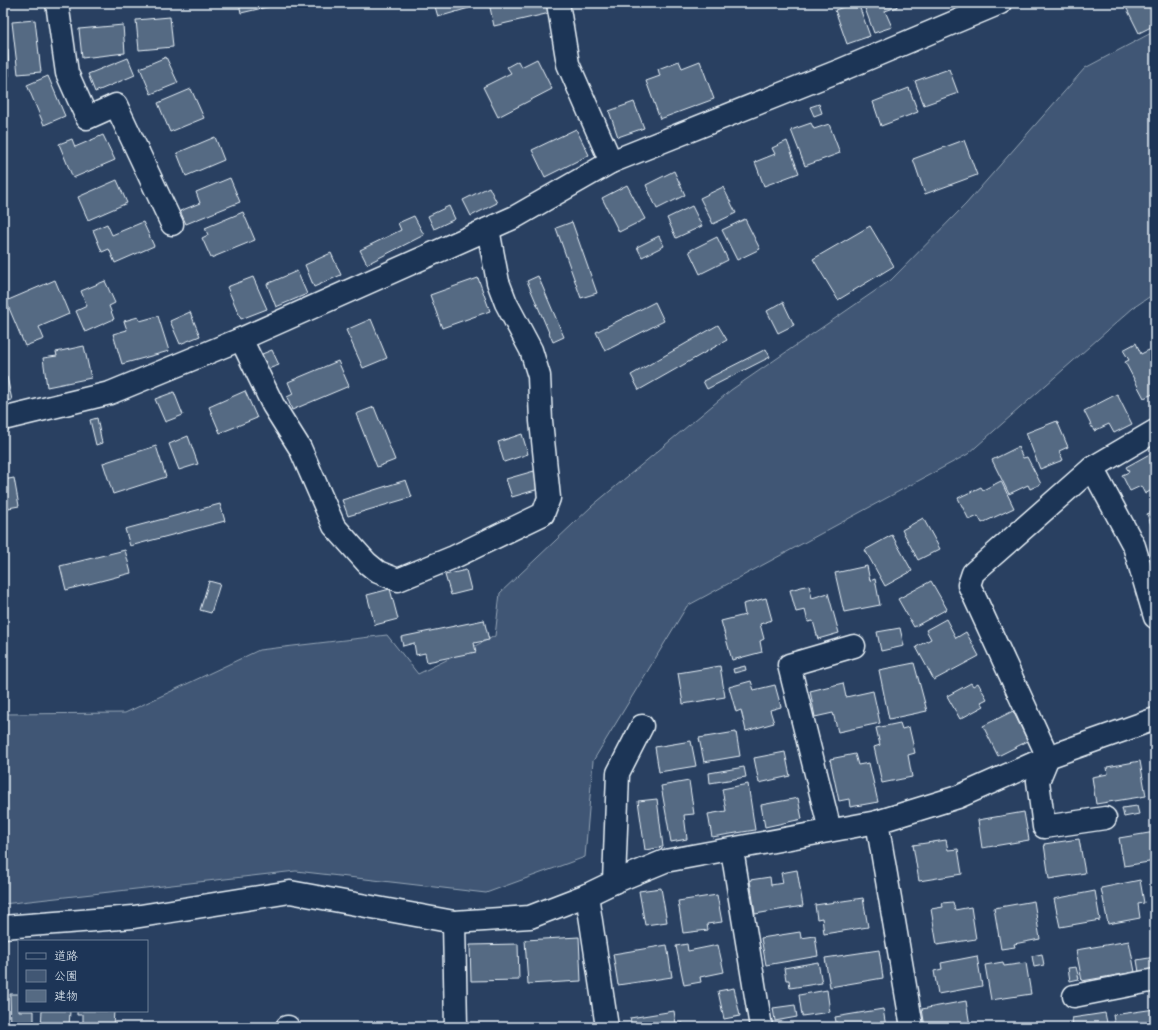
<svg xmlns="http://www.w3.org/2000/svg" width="1158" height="1030" viewBox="0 0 1158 1030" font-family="Mali,'Klee One',sans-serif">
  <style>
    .green { fill: #415774; stroke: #94a4b6 }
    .building { fill: #556a83; stroke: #e8f1f8 }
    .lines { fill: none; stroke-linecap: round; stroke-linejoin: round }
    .minor-casing { stroke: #e8f1f8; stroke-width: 25 }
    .minor { stroke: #1d3557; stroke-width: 22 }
  </style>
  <rect width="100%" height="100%" fill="#294061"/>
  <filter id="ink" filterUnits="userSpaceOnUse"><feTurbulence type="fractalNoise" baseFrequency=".025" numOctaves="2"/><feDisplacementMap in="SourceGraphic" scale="8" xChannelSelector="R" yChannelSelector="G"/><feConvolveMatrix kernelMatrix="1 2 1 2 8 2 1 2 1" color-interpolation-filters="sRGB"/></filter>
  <g filter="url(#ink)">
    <path class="green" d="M 1155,31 L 1155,293 L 1133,308 L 968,454 L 687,606 L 593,761 L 585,857 L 486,893 L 296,871 L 3,904 L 3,714 L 125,713 L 259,650 L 387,635 L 418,674 L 495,636 L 500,593 L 592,506 L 731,390 L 891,280 L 966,204 L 1085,68 Z"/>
    <g class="building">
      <path d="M 239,3 L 280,3 L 280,4 L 241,13 Z"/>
      <path d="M 434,3 L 468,3 L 469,8 L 438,17 Z"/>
      <path d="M 489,3 L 548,3 L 550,13 L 494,26 Z"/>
      <path d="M 855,3 L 858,3 L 870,36 L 847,44 L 835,10 Z"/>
      <path d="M 863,3 L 896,3 L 897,7 L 885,11 L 892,27 L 874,33 Z"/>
      <path d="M 1124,3 L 1155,3 L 1155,25 L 1139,33 Z"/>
      <path d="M 170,17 L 173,47 L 139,50 L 136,20 Z"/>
      <path d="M 35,20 L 41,72 L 18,74 L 12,22 Z"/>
      <path d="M 123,25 L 125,53 L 82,58 L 79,29 Z"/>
      <path d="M 3,49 L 8,49 L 9,76 L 3,76 Z"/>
      <path d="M 166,57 L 178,83 L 151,94 L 140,68 Z"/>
      <path d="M 128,58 L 135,75 L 95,92 L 88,74 Z"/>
      <path d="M 537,59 L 552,89 L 498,117 L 483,87 L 511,73 L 507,67 L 518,61 L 521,67 Z"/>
      <path d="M 679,61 L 682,68 L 700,61 L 714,99 L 660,119 L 646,81 L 660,76 L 658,69 Z"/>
      <path d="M 949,69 L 958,93 L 924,105 L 915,81 Z"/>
      <path d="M 48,76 L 65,116 L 44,125 L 27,85 Z"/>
      <path d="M 909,88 L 918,112 L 881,126 L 873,102 Z"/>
      <path d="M 191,89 L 204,118 L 170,132 L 158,103 Z"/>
      <path d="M 634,102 L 644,128 L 618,137 L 609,111 Z"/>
      <path d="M 819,104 L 822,113 L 814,116 L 810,107 Z"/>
      <path d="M 811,123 L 814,129 L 829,124 L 840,153 L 805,166 L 791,130 Z"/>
      <path d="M 576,129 L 589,155 L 545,177 L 532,150 Z"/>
      <path d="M 103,135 L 115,160 L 73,178 L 59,144 L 72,139 L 75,147 Z"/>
      <path d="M 215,137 L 224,160 L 186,176 L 177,153 Z"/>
      <path d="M 964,140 L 977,175 L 925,194 L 913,159 Z"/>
      <path d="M 787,141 L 799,173 L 764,186 L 755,162 L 775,154 L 772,148 Z"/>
      <path d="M 674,171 L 685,195 L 657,209 L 646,185 Z"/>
      <path d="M 230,178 L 240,202 L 186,224 L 180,211 L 200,203 L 196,192 Z"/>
      <path d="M 117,180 L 127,203 L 88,220 L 78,197 Z"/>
      <path d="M 627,185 L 645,219 L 619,232 L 602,198 Z"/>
      <path d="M 489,187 L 497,203 L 471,216 L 463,200 Z"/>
      <path d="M 723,187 L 736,213 L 713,224 L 700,198 Z"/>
      <path d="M 449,206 L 455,219 L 434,229 L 428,216 Z"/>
      <path d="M 692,206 L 702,226 L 676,238 L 667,218 Z"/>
      <path d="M 243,212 L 255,240 L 211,258 L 202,238 L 208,235 L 205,228 Z"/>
      <path d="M 414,216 L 424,235 L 367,264 L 360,250 L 401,230 L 398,223 Z"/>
      <path d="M 745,219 L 760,249 L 737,260 L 722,230 Z"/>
      <path d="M 143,222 L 154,246 L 115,263 L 109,249 L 102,252 L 93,230 L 107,224 L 112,235 Z"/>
      <path d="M 572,222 L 597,293 L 581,298 L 556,228 Z"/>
      <path d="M 870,226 L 894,266 L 838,300 L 813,259 Z"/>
      <path d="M 659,236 L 664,246 L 642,257 L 637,247 Z"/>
      <path d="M 717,237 L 728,260 L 700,274 L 689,251 Z"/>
      <path d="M 331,253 L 341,275 L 314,287 L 305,265 Z"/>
      <path d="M 297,271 L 307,294 L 276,307 L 267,284 Z"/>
      <path d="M 538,276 L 564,337 L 553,342 L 527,281 Z"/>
      <path d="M 253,277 L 267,309 L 241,319 L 227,287 Z"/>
      <path d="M 478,278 L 490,311 L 442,328 L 430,295 Z"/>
      <path d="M 55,280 L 69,314 L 39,327 L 44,339 L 25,346 L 6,301 Z"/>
      <path d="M 105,281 L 115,303 L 109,306 L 114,319 L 85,332 L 76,311 L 87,306 L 81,291 Z"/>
      <path d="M 655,302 L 664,321 L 605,351 L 596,332 Z"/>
      <path d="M 783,302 L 794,325 L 778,333 L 767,311 Z"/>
      <path d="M 190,312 L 200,336 L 180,344 L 170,321 Z"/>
      <path d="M 158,316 L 169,351 L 122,364 L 113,334 L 127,330 L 124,321 L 138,317 L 140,321 Z"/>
      <path d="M 371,319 L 387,358 L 363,368 L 346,330 Z"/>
      <path d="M 718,325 L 727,340 L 639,390 L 631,375 Z"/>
      <path d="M 1136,343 L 1141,354 L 1149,350 L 1155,361 L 1155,393 L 1144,398 L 1125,362 L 1129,360 L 1123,350 Z"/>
      <path d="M 84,346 L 91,378 L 47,387 L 43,358 L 57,356 L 56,352 Z"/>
      <path d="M 766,349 L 770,357 L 707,389 L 703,381 Z"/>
      <path d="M 272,350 L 279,365 L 268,369 L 262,354 Z"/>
      <path d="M 338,361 L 349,386 L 292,410 L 287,397 L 293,394 L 288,382 Z"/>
      <path d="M 7,377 L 12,400 L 3,401 L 3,378 Z"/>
      <path d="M 245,391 L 257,418 L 220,433 L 209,407 Z"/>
      <path d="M 174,392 L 183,415 L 165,422 L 155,399 Z"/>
      <path d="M 1117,394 L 1132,424 L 1114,433 L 1109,424 L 1094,431 L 1084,411 Z"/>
      <path d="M 374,407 L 395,460 L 377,467 L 356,414 Z"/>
      <path d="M 97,418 L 102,443 L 96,445 L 90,420 Z"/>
      <path d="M 1057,421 L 1068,447 L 1059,451 L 1063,460 L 1040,469 L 1026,433 Z"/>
      <path d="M 522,434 L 528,454 L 504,462 L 498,442 Z"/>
      <path d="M 188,436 L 198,464 L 179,470 L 169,444 Z"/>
      <path d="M 156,446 L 166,477 L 113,494 L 103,463 Z"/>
      <path d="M 1018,447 L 1023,458 L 1027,457 L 1041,484 L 1030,489 L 1028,485 L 1009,494 L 992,460 Z"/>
      <path d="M 1155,451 L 1155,488 L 1145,494 L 1141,486 L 1130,491 L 1122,475 L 1129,472 L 1126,467 Z"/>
      <path d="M 534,471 L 539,489 L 512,497 L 506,479 Z"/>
      <path d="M 14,478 L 19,506 L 3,509 L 3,480 Z"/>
      <path d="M 406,480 L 412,497 L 348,516 L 342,500 Z"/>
      <path d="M 1001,481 L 1014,508 L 982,523 L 978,516 L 969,520 L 958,498 L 981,487 L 983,490 Z"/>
      <path d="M 220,504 L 225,521 L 130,546 L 125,529 Z"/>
      <path d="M 1155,511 L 1155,535 L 1147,514 Z"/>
      <path d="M 923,518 L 940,549 L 918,560 L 902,530 Z"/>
      <path d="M 892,535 L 912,571 L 885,586 L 865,550 Z"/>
      <path d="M 125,550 L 131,573 L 66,590 L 60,566 Z"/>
      <path d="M 867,566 L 870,581 L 875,579 L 880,605 L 844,612 L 835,573 Z"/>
      <path d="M 466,570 L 471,590 L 451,595 L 445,575 Z"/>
      <path d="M 209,581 L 220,584 L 211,613 L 200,610 Z"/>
      <path d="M 931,581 L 947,609 L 914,627 L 898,599 Z"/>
      <path d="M 809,585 L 812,598 L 828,593 L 839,633 L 818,639 L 813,621 L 808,622 L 805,610 L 796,612 L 790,590 Z"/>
      <path d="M 390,589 L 398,619 L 375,625 L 367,595 Z"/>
      <path d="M 766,598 L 772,620 L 760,624 L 764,639 L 760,641 L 762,652 L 732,660 L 721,621 L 745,615 L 743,604 Z"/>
      <path d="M 946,619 L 956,638 L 966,632 L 979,656 L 934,680 L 916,647 L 931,639 L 926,630 Z"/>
      <path d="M 484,620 L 489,640 L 474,643 L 476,652 L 427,662 L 425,653 L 416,655 L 414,643 L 403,646 L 401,637 Z"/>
      <path d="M 900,628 L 904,646 L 881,651 L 877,632 Z"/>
      <path d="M 914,663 L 927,711 L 889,719 L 879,670 Z"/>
      <path d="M 720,666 L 725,697 L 683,704 L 678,673 Z"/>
      <path d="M 745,666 L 746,670 L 734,673 L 733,669 Z"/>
      <path d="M 751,681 L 754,690 L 775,685 L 781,707 L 770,710 L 774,723 L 746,731 L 741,710 L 736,712 L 729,687 Z"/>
      <path d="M 843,683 L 846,697 L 873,691 L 880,723 L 838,732 L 833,713 L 815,717 L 810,691 Z"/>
      <path d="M 971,683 L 973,686 L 978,683 L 987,699 L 981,702 L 984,706 L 960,719 L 947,696 Z"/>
      <path d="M 1013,711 L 1028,741 L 998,756 L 983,726 Z"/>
      <path d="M 900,723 L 902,729 L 909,727 L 915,753 L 908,755 L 912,777 L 882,783 L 874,747 L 880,745 L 876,728 Z"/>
      <path d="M 736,732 L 740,756 L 704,762 L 699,738 Z"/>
      <path d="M 691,741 L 696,766 L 659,772 L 655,747 Z"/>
      <path d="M 785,752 L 790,776 L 759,783 L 754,758 Z"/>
      <path d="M 855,754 L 858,765 L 869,763 L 878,802 L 850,807 L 849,799 L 839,801 L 830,759 Z"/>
      <path d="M 1140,761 L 1146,796 L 1096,804 L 1092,777 L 1108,774 L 1107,767 Z"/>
      <path d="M 744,767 L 746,777 L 710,783 L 709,773 Z"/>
      <path d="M 689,781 L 694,814 L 684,815 L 687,839 L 671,842 L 661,786 Z"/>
      <path d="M 748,784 L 755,830 L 712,837 L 708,814 L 726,811 L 722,789 Z"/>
      <path d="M 798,798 L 802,819 L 765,827 L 761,805 Z"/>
      <path d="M 657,799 L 663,847 L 645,850 L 638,801 Z"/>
      <path d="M 1137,806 L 1139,814 L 1124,817 L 1122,808 Z"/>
      <path d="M 1024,812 L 1029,840 L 982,848 L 978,820 Z"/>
      <path d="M 1155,832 L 1155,861 L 1124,866 L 1119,838 Z"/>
      <path d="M 1079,839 L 1085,873 L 1049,879 L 1044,844 Z"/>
      <path d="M 946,840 L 948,850 L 958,849 L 962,874 L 919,881 L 913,845 Z"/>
      <path d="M 797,870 L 803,906 L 755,914 L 750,880 L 770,877 L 771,885 L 783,883 L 781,873 Z"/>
      <path d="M 1140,880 L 1144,903 L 1138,904 L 1140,918 L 1108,924 L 1101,888 Z"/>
      <path d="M 661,888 L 667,922 L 645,925 L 639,891 Z"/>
      <path d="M 1095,891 L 1100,920 L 1060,927 L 1054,899 Z"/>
      <path d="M 717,895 L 722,922 L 707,924 L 708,930 L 683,933 L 678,901 Z"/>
      <path d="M 863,898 L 868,927 L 824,934 L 822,918 L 817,919 L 815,905 Z"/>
      <path d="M 1034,901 L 1040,939 L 1014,944 L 1015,947 L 1001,949 L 994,908 Z"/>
      <path d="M 953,902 L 955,910 L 971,907 L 976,939 L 937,945 L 931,909 L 943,907 L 942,903 Z"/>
      <path d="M 800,932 L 801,938 L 815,936 L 818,956 L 766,965 L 761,938 Z"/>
      <path d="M 579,937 L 581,981 L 528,984 L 525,940 Z"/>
      <path d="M 1129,941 L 1135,972 L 1082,981 L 1076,950 Z"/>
      <path d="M 518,944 L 519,980 L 471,981 L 470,945 Z"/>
      <path d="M 687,944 L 688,951 L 718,945 L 724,972 L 700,977 L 701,982 L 684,985 L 676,946 Z"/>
      <path d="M 667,945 L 672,977 L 618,985 L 613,954 Z"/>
      <path d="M 879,950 L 883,978 L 830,987 L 825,958 Z"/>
      <path d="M 1042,954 L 1044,965 L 1034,967 L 1032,956 Z"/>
      <path d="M 977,956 L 982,986 L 938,994 L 934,971 L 942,969 L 941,963 Z"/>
      <path d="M 1155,957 L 1155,969 L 1139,972 L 1137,960 Z"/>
      <path d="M 818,962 L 822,983 L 790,988 L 789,980 L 786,980 L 784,968 Z"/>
      <path d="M 1003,962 L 1004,966 L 1026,963 L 1031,994 L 991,1000 L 985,965 Z"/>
      <path d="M 1076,967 L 1079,979 L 1070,981 L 1068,968 Z"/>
      <path d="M 734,988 L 740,1016 L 724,1019 L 718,991 Z"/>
      <path d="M 827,990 L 830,1012 L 802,1016 L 799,995 Z"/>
      <path d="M 10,994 L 19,994 L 19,1011 L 34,1011 L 34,1027 L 11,1027 Z"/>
      <path d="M 966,1001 L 970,1026 L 925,1027 L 922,1009 Z"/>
      <path d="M 795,1005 L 797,1017 L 775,1021 L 773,1008 Z"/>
      <path d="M 883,1009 L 886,1027 L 837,1027 L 835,1017 Z"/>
      <path d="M 1155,1009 L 1155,1027 L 1115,1027 L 1113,1015 Z"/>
      <path d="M 42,1011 L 70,1011 L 69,1027 L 41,1027 Z"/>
      <path d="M 77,1011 L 114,1011 L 113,1027 L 92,1027 L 92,1023 L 83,1023 L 83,1015 L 77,1015 Z"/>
      <path d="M 674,1011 L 676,1024 L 683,1023 L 684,1027 L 632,1027 L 630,1018 Z"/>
      <path d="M 1105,1013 L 1108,1027 L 1073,1027 L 1072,1018 Z"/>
    </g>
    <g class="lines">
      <defs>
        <g id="minor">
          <path d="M 57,3 L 67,73 L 87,118 L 116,105 L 172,224"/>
          <path d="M 558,3 L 568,64 L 611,162"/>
          <path d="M 241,339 L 273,405 L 300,448 L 334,526 L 367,563 L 378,572 L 398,580 L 454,557 L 543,514 L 549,498 L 541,421 L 539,376 L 531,350 L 506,303 L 498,282 L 488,229"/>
          <path d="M 3,419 L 110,393 L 241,339 L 515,217 L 611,162 L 841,70 L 1000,3"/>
          <path d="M 1155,431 L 1092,468 L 1134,546 L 1155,617"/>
          <path d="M 1092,468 L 973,573 L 969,585 L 1048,757 L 1038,781 L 1044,827 L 1105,818"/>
          <path d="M 877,822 L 912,1027"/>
          <path d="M 830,830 L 789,665 L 854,646"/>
          <path d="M 732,850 L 761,1027"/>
          <path d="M 614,882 L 618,773 L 642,726"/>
          <path d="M 587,895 L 607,1027"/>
          <path d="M 454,922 L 456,1027"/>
          <path d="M 3,927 L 134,917 L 290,892 L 454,922 L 530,917 L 587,895 L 614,882 L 665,861 L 877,822 L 958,797 L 1048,757 L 1155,719"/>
          <path d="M 1074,996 L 1155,980"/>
          <path d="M 287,1027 L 288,1027"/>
        </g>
      </defs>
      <use href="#minor" class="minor-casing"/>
      <use href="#minor" class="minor"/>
    </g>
  </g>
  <rect width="1158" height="1030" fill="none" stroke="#1d3557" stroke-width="16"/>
  <rect x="8" y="8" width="1142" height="1014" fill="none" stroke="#e8f1f8" stroke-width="1.5" filter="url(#ink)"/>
  <rect x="18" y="940" width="130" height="72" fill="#1d3557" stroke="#6e8097"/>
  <rect x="26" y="953" width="20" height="6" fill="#1d3557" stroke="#6e8097"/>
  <text x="54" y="960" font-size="12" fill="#e8f1f8">道路</text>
  <rect x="26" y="970" width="20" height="12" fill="#415774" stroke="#6e8097"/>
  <text x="54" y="980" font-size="12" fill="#e8f1f8">公園</text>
  <rect x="26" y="990" width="20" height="12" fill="#556a83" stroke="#6e8097"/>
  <text x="54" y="1000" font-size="12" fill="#e8f1f8">建物</text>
</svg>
